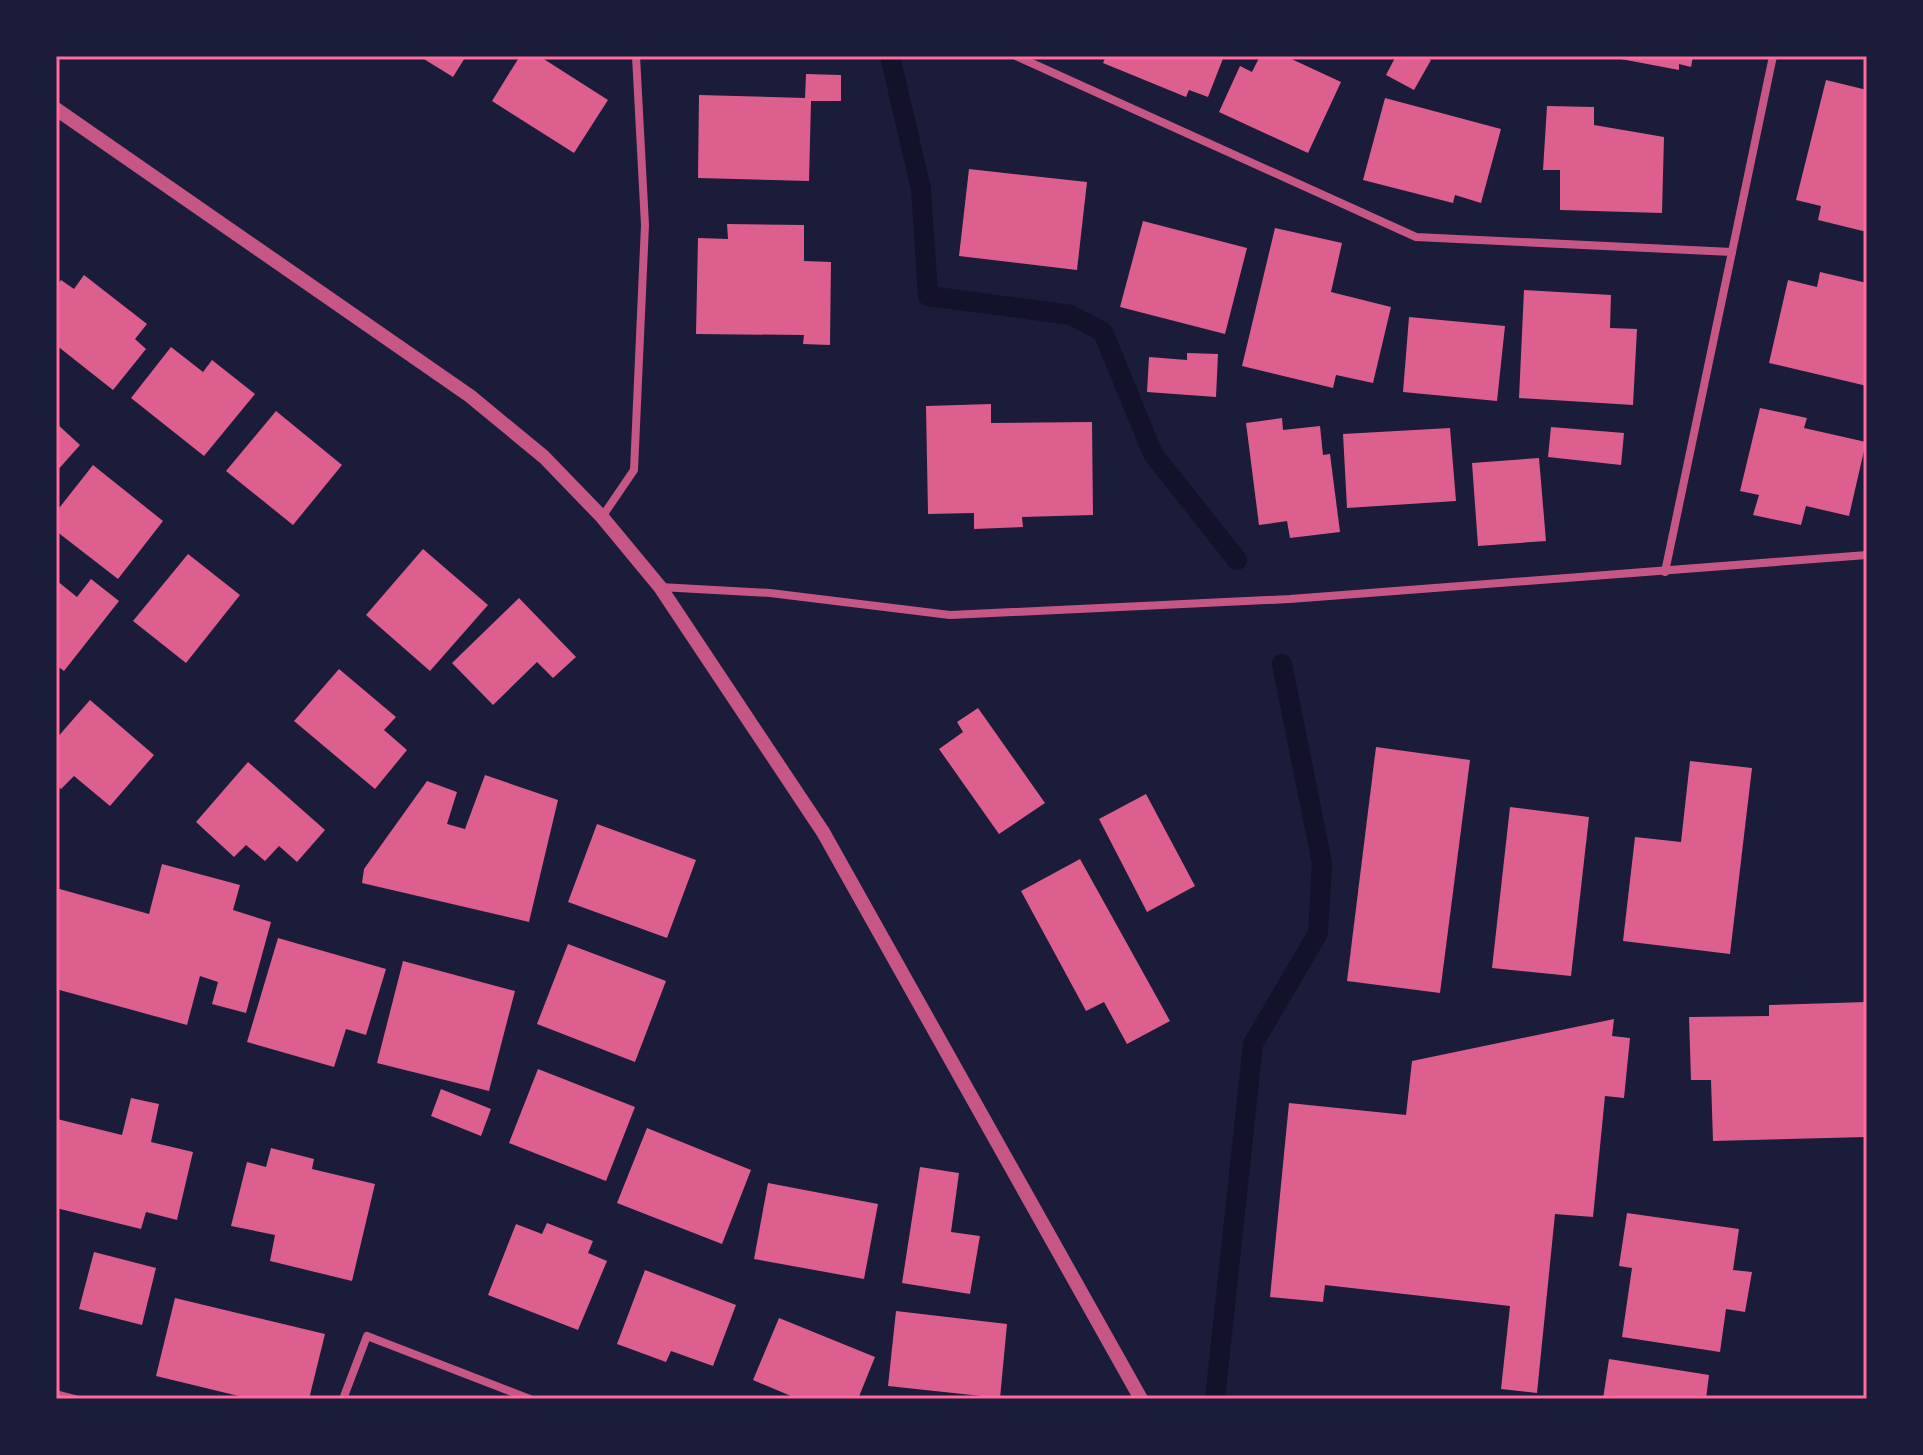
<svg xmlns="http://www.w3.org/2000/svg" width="1923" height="1455" viewBox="0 0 1923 1455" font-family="Figtree,sans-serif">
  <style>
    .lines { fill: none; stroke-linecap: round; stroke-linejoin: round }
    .stream { stroke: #12122b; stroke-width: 20 }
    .building { fill: #dd5f8e }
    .minor { stroke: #c65784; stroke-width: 8 }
    .tertiary { stroke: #c65784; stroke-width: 14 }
    .neatline { fill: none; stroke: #ff6b9d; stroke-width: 3 }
  </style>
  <rect width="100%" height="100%" fill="#1b1b3a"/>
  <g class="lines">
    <g class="stream">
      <path d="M 890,56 L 921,189 L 928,296 L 1071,315 L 1103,332 L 1153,454 L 1237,560"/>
      <path d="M 1215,1399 L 1253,1044 L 1318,933 L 1322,863 L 1282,664"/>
    </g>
  </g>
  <g class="building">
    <path d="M 419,56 L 466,56 L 453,77 Z"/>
    <path d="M 520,56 L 539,56 L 608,100 L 574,153 L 492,101 Z"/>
    <path d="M 1106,56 L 1224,56 L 1208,97 L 1189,90 L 1186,97 L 1103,63 Z"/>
    <path d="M 1260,56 L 1285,56 L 1341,82 L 1308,153 L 1219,112 L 1240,66 L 1252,72 Z"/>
    <path d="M 1396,56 L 1423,56 L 1431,60 L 1414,90 L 1386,75 Z"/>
    <path d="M 1605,56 L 1693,56 L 1691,67 L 1679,64 L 1679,70 Z"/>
    <path d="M 806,74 L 841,75 L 841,101 L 811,101 L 809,181 L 698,178 L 699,95 L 805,98 Z"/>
    <path d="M 1826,80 L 1867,90 L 1867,232 L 1818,220 L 1821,206 L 1796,200 Z"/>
    <path d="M 1385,98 L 1501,129 L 1481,203 L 1455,195 L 1453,203 L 1363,180 Z"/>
    <path d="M 1547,106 L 1594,107 L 1594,125 L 1664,137 L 1662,213 L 1560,210 L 1560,170 L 1543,170 Z"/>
    <path d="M 969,169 L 1087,182 L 1077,270 L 959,256 Z"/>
    <path d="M 1143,221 L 1247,248 L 1225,334 L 1120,307 Z"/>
    <path d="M 727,224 L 804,225 L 804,261 L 831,262 L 830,345 L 803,344 L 804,335 L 696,334 L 698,238 L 728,239 Z"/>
    <path d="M 1275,228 L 1342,243 L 1331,292 L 1391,307 L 1373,383 L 1336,375 L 1333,388 L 1242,366 Z"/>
    <path d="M 1820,272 L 1867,283 L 1867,386 L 1769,363 L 1788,280 L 1817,287 Z"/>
    <path d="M 84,275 L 147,324 L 135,339 L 146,349 L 113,390 L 56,345 L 56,286 L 61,280 L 74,289 Z"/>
    <path d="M 1524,290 L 1611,295 L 1610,328 L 1637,329 L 1633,405 L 1519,398 Z"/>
    <path d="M 1409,317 L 1505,326 L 1497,401 L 1403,392 Z"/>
    <path d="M 171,347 L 203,372 L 212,360 L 255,394 L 204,456 L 131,398 Z"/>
    <path d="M 1187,353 L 1218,354 L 1216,397 L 1147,392 L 1149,357 L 1187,360 Z"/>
    <path d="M 991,404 L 991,423 L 1092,422 L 1093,515 L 1022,517 L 1023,527 L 974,529 L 974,513 L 928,514 L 926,406 Z"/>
    <path d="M 1760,408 L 1807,418 L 1804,428 L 1866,442 L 1849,516 L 1806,506 L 1801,525 L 1753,515 L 1759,495 L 1740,491 Z"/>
    <path d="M 276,411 L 342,465 L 293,525 L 226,471 Z"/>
    <path d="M 1282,418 L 1283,430 L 1320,426 L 1323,455 L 1330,454 L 1340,532 L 1290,538 L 1287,521 L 1259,525 L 1246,423 Z"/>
    <path d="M 56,423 L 80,445 L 56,472 Z"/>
    <path d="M 1551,427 L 1624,433 L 1621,465 L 1548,457 Z"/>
    <path d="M 1450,428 L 1456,501 L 1347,508 L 1343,434 Z"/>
    <path d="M 1539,458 L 1546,541 L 1478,546 L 1472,463 Z"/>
    <path d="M 93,465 L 163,521 L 118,579 L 56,531 L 56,512 Z"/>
    <path d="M 423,549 L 488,605 L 430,671 L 366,615 Z"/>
    <path d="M 188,554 L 240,595 L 186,663 L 133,621 Z"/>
    <path d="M 91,579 L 119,601 L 64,671 L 56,665 L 56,580 L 77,597 Z"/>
    <path d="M 519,598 L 576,657 L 553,678 L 537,662 L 493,705 L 452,663 Z"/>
    <path d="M 339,669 L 396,717 L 384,730 L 407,750 L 375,789 L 294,721 Z"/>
    <path d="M 90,700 L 154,755 L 110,806 L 74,776 L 61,789 L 56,785 L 56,739 Z"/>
    <path d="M 978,708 L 1045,803 L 999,834 L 939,749 L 963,732 L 957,722 Z"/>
    <path d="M 1376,747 L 1470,760 L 1440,993 L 1347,981 Z"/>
    <path d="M 1690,761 L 1752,768 L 1730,954 L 1623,941 L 1635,837 L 1681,842 Z"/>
    <path d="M 248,762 L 325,830 L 297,862 L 279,846 L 265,861 L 246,845 L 234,857 L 196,822 Z"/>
    <path d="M 485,775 L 558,800 L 529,922 L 362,883 L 364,869 L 427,781 L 457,792 L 447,824 L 465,829 Z"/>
    <path d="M 1146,794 L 1195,886 L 1147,912 L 1099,819 Z"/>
    <path d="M 1510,807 L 1589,817 L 1571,976 L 1492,968 Z"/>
    <path d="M 597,824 L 696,860 L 667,938 L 568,902 Z"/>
    <path d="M 1080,859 L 1170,1021 L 1127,1044 L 1104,1002 L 1086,1011 L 1021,891 Z"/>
    <path d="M 162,864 L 240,885 L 233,910 L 271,922 L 246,1013 L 212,1004 L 218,982 L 200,976 L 187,1025 L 56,989 L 56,888 L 149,914 Z"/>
    <path d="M 278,938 L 386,969 L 366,1035 L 346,1029 L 334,1067 L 247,1042 Z"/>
    <path d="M 568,944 L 666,981 L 635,1062 L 537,1024 Z"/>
    <path d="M 403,961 L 515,991 L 489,1091 L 377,1063 Z"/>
    <path d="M 1867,1002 L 1867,1137 L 1713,1141 L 1711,1080 L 1691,1080 L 1689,1017 L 1769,1016 L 1769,1005 Z"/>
    <path d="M 1614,1019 L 1612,1036 L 1630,1038 L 1624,1098 L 1605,1096 L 1593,1217 L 1555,1214 L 1537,1393 L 1501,1389 L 1510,1306 L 1325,1285 L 1323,1302 L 1270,1297 L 1289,1103 L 1406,1115 L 1412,1061 Z"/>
    <path d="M 538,1069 L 635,1107 L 606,1181 L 509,1143 Z"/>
    <path d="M 441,1089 L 491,1109 L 481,1136 L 431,1116 Z"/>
    <path d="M 131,1098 L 159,1104 L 151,1142 L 193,1152 L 177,1220 L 146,1212 L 141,1229 L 56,1208 L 57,1119 L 122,1135 Z"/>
    <path d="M 647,1128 L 751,1170 L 722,1244 L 617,1203 Z"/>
    <path d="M 271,1148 L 314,1159 L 312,1169 L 375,1184 L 352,1281 L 270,1261 L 275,1235 L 231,1226 L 247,1162 L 266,1167 Z"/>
    <path d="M 920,1167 L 959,1173 L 951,1232 L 980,1236 L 970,1294 L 902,1283 Z"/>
    <path d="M 768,1183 L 878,1204 L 864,1279 L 754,1259 Z"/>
    <path d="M 1627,1213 L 1739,1229 L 1733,1270 L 1752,1272 L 1745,1312 L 1726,1309 L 1720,1352 L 1622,1337 L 1632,1268 L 1619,1266 Z"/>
    <path d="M 547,1223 L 593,1241 L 588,1253 L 607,1261 L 578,1330 L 488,1295 L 516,1224 L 542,1234 Z"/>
    <path d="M 94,1252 L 156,1268 L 142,1325 L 79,1309 Z"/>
    <path d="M 645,1270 L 736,1305 L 713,1366 L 671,1351 L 666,1362 L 617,1344 Z"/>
    <path d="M 175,1298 L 325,1334 L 309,1399 L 251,1399 L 156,1376 Z"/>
    <path d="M 896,1311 L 1007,1324 L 1000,1398 L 888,1386 Z"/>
    <path d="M 779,1318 L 875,1357 L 858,1399 L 798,1399 L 753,1380 Z"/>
    <path d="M 1609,1359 L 1709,1375 L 1706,1399 L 1603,1399 Z"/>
  </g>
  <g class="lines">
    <g class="minor">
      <path d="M 1016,56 L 1416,237 L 1732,252"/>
      <path d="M 602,517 L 634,470 L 645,225 L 636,56"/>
      <path d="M 1665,572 L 1773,56"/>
      <path d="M 660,587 L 770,593 L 950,615 L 1290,599 L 1867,555"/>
      <path d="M 56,1394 L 75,1399"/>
      <path d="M 343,1399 L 367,1336 L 530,1399"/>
    </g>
    <path class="tertiary" d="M 56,109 L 470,396 L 544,457 L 602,517 L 660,587 L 823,832 L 1141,1399"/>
  </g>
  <rect width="1923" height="1455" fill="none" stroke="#1b1b3a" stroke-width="116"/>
  <rect x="58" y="58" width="1807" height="1339" class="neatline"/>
</svg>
